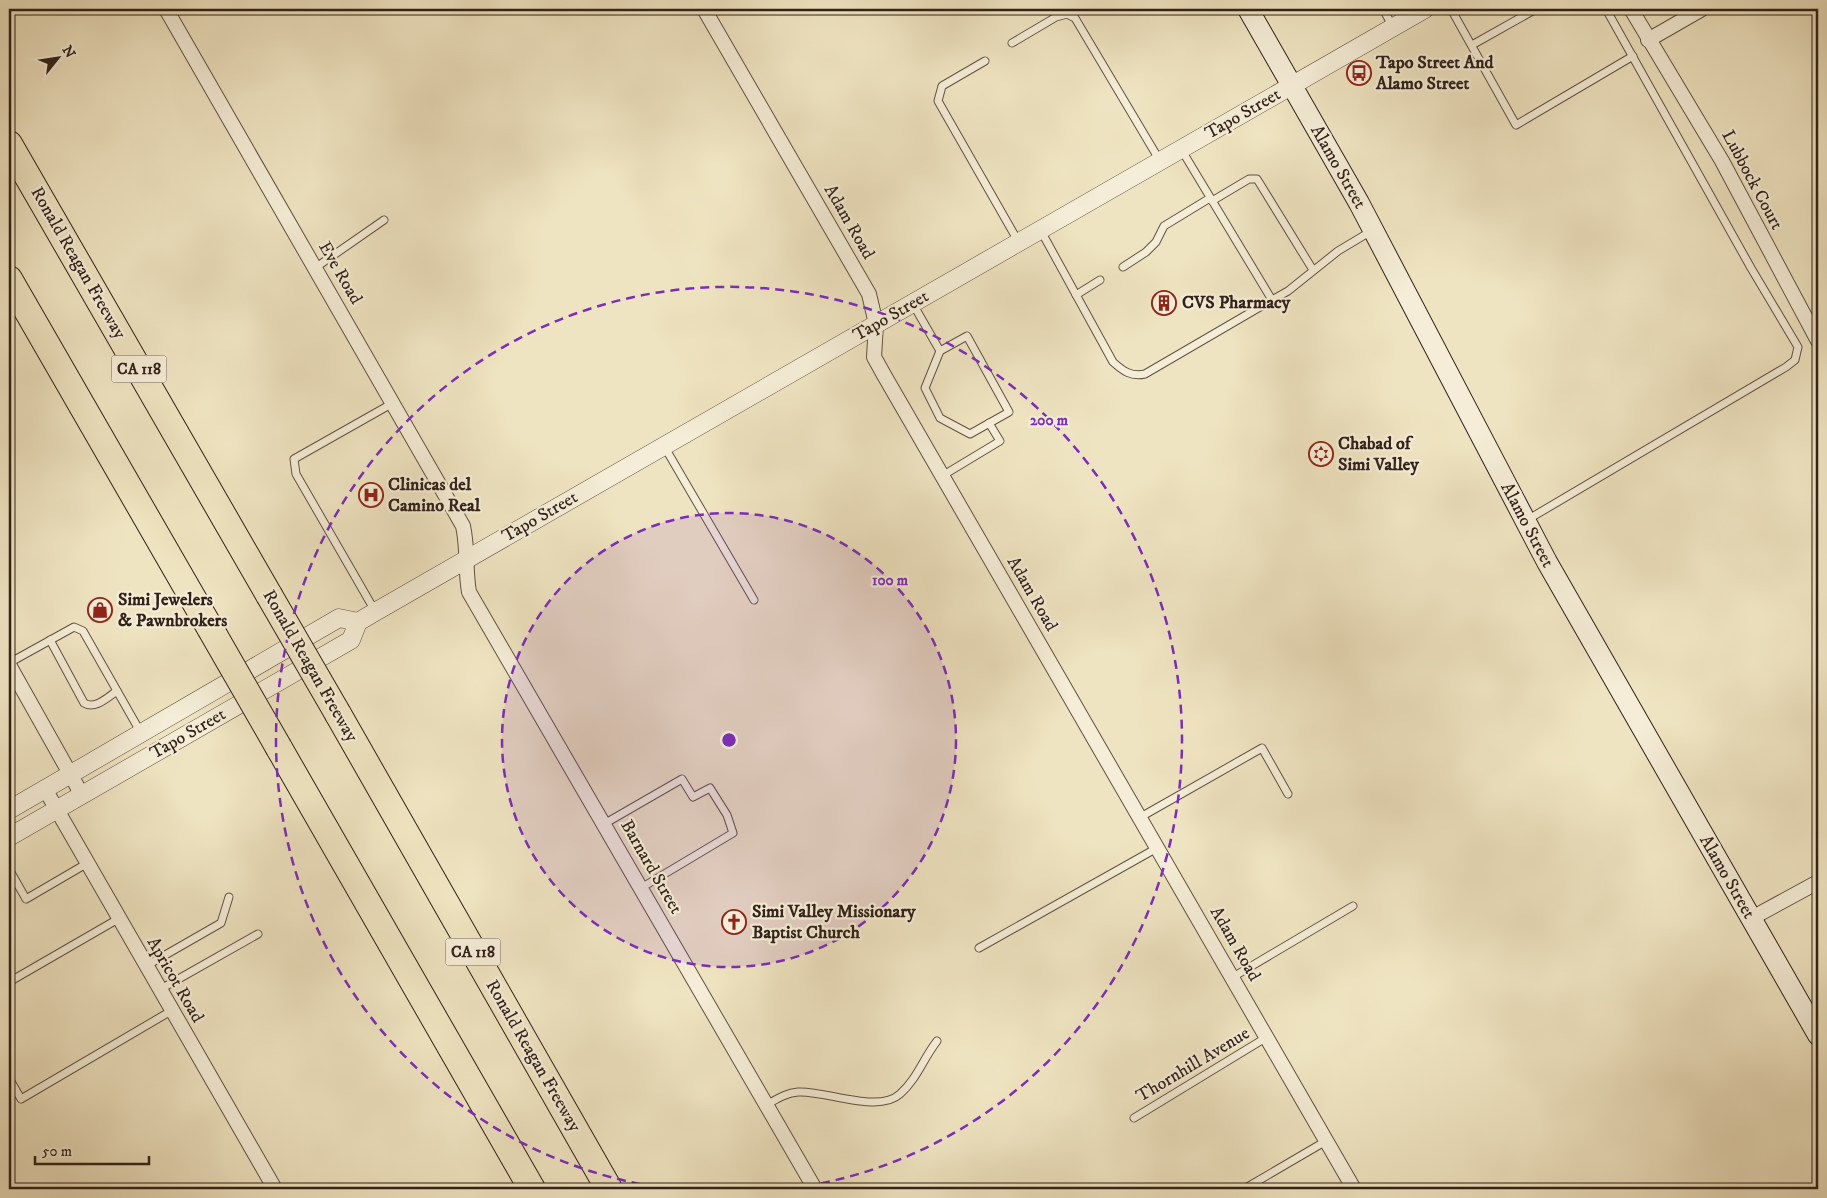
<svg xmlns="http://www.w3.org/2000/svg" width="1827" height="1198" viewBox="0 0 1827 1198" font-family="'IM FELL DW Pica',serif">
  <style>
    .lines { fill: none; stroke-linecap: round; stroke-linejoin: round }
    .service-casing { stroke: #605243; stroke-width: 9 }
    .minor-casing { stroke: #605243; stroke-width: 16 }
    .tertiary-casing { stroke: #605243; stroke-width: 19 }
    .secondary-casing { stroke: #302119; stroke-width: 22 }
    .motorway-casing { stroke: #302119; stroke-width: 28 }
    .service { stroke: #f5edd7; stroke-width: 7 }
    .minor { stroke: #f5edd7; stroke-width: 14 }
    .tertiary { stroke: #f5edd7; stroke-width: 18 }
    .secondary { stroke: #f5edd7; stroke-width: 20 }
    .motorway { stroke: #efe4c1; stroke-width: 26 }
    .motorway-bridge-casing { stroke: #302119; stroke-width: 28; stroke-linecap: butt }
    .motorway-bridge { stroke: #efe4c1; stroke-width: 26 }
    .ring { fill: none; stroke: #7b2cbf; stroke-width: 2.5; stroke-dasharray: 9 6 }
    .labels { text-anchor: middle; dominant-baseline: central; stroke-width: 4.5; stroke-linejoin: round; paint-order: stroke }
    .shield { fill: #f5edd7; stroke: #6b5e52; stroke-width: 1 }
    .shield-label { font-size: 16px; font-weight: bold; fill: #302119 }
    .poi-label { font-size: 18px; font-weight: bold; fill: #302119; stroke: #f5edd7; text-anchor: start }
    .street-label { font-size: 18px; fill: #302119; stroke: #f5edd7 }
    .centre { fill: #7b2cbf; stroke: #f5edd7; stroke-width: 2.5 }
    .ring-label { font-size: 15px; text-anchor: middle; font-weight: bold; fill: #7b2cbf; stroke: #f5edd7; stroke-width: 4.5; stroke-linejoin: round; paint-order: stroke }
  </style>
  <rect width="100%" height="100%" fill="#efe4c1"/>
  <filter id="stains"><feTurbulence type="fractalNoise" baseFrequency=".004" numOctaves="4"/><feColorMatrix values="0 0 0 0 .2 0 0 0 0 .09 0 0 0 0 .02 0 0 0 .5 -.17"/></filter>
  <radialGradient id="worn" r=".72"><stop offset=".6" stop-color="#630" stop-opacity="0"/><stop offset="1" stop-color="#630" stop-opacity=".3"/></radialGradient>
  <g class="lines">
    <defs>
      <g id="service">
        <path d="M 1383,9 L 1393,27"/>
        <path d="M 1451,9 L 1516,125 L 1633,56"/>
        <path d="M 1012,43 L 1056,17 L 1067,14 L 1075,18 L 1160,161"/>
        <path d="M 1472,45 L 1536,9"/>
        <path d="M 985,61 L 942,86 L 938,101 L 1018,241"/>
        <path d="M 1181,149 L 1272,300 L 1288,291 L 1338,251 L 1373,230"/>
        <path d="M 1212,201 L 1249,179 L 1257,179 L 1313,270"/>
        <path d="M 1041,231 L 1113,362 C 1123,371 1131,377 1145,374 L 1272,300"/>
        <path d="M 1123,267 L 1146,252 L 1156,242 L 1164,226 L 1210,198"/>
        <path d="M 315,268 L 384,220"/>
        <path d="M 1076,295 L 1100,280"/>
        <path d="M 913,304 L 940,351 L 967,336 L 1009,412 L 970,434 L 940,418 L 925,388 L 940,351"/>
        <path d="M 664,446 L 754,600"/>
        <path d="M 942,476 L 1000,441 L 989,423"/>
        <path d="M 1527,520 L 1786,367 L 1795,360 L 1798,347 L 1751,268 L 1606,9"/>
        <path d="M 375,611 L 296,474 L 294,459 L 393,403"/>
        <path d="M 50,640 L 84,703 C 95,710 108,697 117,691"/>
        <path d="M 9,663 L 74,627 L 83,631 L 141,733"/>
        <path d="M 1139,818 L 1262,748 L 1288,794"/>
        <path d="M 604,824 L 682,779 L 693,797 L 710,788 L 727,815 L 733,833 L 641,888"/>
        <path d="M 9,869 L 26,899 L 86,864"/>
        <path d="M 979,948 L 1157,848"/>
        <path d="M 146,966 L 221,923 L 229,897"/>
        <path d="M 1233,977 L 1353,906"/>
        <path d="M 9,982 L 118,919"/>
        <path d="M 159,990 L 258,934"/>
        <path d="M 9,1078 L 21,1099 L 171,1011"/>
        <path d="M 766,1105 C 777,1099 786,1093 798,1092 C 825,1090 878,1114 900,1094 C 917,1079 923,1059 937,1041"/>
        <path d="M 1134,1118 L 1267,1037"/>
        <path d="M 1244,1189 L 1326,1141"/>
      </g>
      <g id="minor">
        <path d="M 166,9 L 463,526 C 468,548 465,569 469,592 L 815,1189"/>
        <path d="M 704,9 L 869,294 L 876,324 L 874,357 L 884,375 L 1354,1189"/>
        <path d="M 1631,9 L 1722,161 L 1818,341"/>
        <path d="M 1648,40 L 1702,9"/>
        <path d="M 9,665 L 82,795"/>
        <path d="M 45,789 L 275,1189"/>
        <path d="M 1750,919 L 1818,882"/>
      </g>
      <g id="tertiary">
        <path d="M 9,810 L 339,618 L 358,622"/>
        <path d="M 9,837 L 351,640 L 358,622 L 375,612 L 1425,9"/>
      </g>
      <path id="secondary" d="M 1248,9 L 1359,203 L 1547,562 L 1818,1035"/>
      <g id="motorway">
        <path d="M 9,144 L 269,595"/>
        <path d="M 9,279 L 210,628"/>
        <path d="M 338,714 L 609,1189"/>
        <path d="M 279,748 L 532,1189"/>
      </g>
    </defs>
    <use href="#service" class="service-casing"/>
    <use href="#minor" class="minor-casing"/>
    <use href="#tertiary" class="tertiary-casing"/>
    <use href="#secondary" class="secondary-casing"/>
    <use href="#motorway" class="motorway-casing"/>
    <use href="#service" class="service"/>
    <use href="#minor" class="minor"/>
    <use href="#tertiary" class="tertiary"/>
    <use href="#secondary" class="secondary"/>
    <use href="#motorway" class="motorway"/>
    <defs>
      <g id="motorway-bridge">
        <path d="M 269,595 L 338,714"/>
        <path d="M 210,628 L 279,748"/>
      </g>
    </defs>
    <use href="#motorway-bridge" class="motorway-bridge-casing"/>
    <use href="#motorway-bridge" class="motorway-bridge"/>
  </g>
  <circle cx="729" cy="740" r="227" fill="#7b2cbf" fill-opacity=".12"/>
  <g class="ring">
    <circle cx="729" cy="740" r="227"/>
    <path d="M670 1189A453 453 0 1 1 788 1189"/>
  </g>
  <defs>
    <symbol id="bus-ring" viewBox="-11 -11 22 22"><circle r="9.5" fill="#f5edd7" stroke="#8f2418" stroke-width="1.5"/><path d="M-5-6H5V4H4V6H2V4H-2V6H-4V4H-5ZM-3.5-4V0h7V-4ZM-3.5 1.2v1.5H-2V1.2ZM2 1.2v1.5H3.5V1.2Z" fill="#8f2418"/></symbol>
    <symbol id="building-ring" viewBox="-11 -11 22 22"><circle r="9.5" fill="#f5edd7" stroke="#8f2418" stroke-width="1.5"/><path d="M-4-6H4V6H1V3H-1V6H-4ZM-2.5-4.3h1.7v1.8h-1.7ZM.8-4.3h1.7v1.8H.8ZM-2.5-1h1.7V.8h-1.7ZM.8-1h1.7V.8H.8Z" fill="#8f2418"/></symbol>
    <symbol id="synagogue-ring" viewBox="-11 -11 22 22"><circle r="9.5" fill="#f5edd7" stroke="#8f2418" stroke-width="1.5"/><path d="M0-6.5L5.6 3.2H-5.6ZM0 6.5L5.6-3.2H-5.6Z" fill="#8f2418"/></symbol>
    <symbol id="hospital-ring" viewBox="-11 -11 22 22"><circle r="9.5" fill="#f5edd7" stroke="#8f2418" stroke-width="1.5"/><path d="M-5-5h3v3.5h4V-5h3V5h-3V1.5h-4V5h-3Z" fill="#8f2418"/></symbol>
    <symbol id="shop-ring" viewBox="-11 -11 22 22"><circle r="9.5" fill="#f5edd7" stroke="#8f2418" stroke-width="1.5"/><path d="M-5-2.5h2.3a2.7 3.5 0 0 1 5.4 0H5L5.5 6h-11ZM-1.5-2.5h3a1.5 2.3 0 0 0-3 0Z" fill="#8f2418"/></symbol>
    <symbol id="church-ring" viewBox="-11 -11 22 22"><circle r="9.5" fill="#f5edd7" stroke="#8f2418" stroke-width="1.5"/><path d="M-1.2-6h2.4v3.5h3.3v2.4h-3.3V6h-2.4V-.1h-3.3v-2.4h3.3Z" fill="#8f2418"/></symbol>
  </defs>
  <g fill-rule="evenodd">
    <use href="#bus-ring" x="1345" y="59" width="28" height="28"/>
    <use href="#building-ring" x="1150" y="289" width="28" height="28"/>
    <use href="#synagogue-ring" x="1307" y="440" width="28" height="28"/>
    <use href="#hospital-ring" x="357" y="481" width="28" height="28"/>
    <use href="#shop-ring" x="86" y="596" width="28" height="28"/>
    <use href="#church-ring" x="720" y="908" width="28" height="28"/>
  </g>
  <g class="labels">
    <g class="shield">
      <rect x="111.5" y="355.5" width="55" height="27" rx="4"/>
      <rect x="445.5" y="938.5" width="55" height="27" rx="4"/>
    </g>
    <g class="shield-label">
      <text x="139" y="369">CA 118</text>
      <text x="473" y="952">CA 118</text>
    </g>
    <g class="poi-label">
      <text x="1376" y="63">Tapo Street And<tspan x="1376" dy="21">Alamo Street</tspan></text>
      <text x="1182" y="303">CVS Pharmacy</text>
      <text x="1338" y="444">Chabad of<tspan x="1338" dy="21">Simi Valley</tspan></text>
      <text x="388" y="485">Clinicas del<tspan x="388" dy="21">Camino Real</tspan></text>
      <text x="118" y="600">Simi Jewelers<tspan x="118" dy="21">&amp; Pawnbrokers</tspan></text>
      <text x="752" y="912">Simi Valley Missionary<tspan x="752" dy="21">Baptist Church</tspan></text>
    </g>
    <g class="street-label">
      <text transform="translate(1243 114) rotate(-30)">Tapo Street</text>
      <text transform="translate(1338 167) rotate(60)">Alamo Street</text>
      <text transform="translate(1752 180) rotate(62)">Lubbock Court</text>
      <text transform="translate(849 222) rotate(60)">Adam Road</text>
      <text transform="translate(78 263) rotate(60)">Ronald Reagan Freeway</text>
      <text transform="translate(340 273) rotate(60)">Eve Road</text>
      <text transform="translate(891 316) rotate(-30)">Tapo Street</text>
      <text transform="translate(540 517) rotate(-30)">Tapo Street</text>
      <text transform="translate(1527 525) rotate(62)">Alamo Street</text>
      <text transform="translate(1032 594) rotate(60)">Adam Road</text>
      <text transform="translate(310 666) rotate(60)">Ronald Reagan Freeway</text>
      <text transform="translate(188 734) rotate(-30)">Tapo Street</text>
      <text transform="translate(651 867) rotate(60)">Barnard Street</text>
      <text transform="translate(1727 877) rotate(60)">Alamo Street</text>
      <text transform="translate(1235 944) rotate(60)">Adam Road</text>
      <text transform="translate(175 980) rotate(60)">Apricot Road</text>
      <text transform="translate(533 1056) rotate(60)">Ronald Reagan Freeway</text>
      <text transform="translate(1193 1065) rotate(-31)">Thornhill Avenue</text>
    </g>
  </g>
  <circle cx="729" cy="740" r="8" class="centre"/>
  <g class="ring-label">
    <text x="1049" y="425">200 m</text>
    <text x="890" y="585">100 m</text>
  </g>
  <rect width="1827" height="1198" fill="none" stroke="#efe4c1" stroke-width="30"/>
  <rect x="10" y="10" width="1807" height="1178" fill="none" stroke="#302119" stroke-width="2.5"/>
  <rect x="15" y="15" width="1797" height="1168" fill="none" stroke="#302119"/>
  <g transform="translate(58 58) rotate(60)" stroke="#f5edd7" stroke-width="4" paint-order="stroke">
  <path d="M0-4L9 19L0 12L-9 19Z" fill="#302119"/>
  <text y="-8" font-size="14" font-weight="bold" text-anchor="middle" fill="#302119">N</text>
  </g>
  <path d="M35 1156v8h114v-8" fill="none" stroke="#302119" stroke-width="2.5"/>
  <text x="42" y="1156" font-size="15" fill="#302119" stroke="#f5edd7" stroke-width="4" paint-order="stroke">50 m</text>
  <rect width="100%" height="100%" filter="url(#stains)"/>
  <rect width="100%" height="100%" fill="url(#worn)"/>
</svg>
